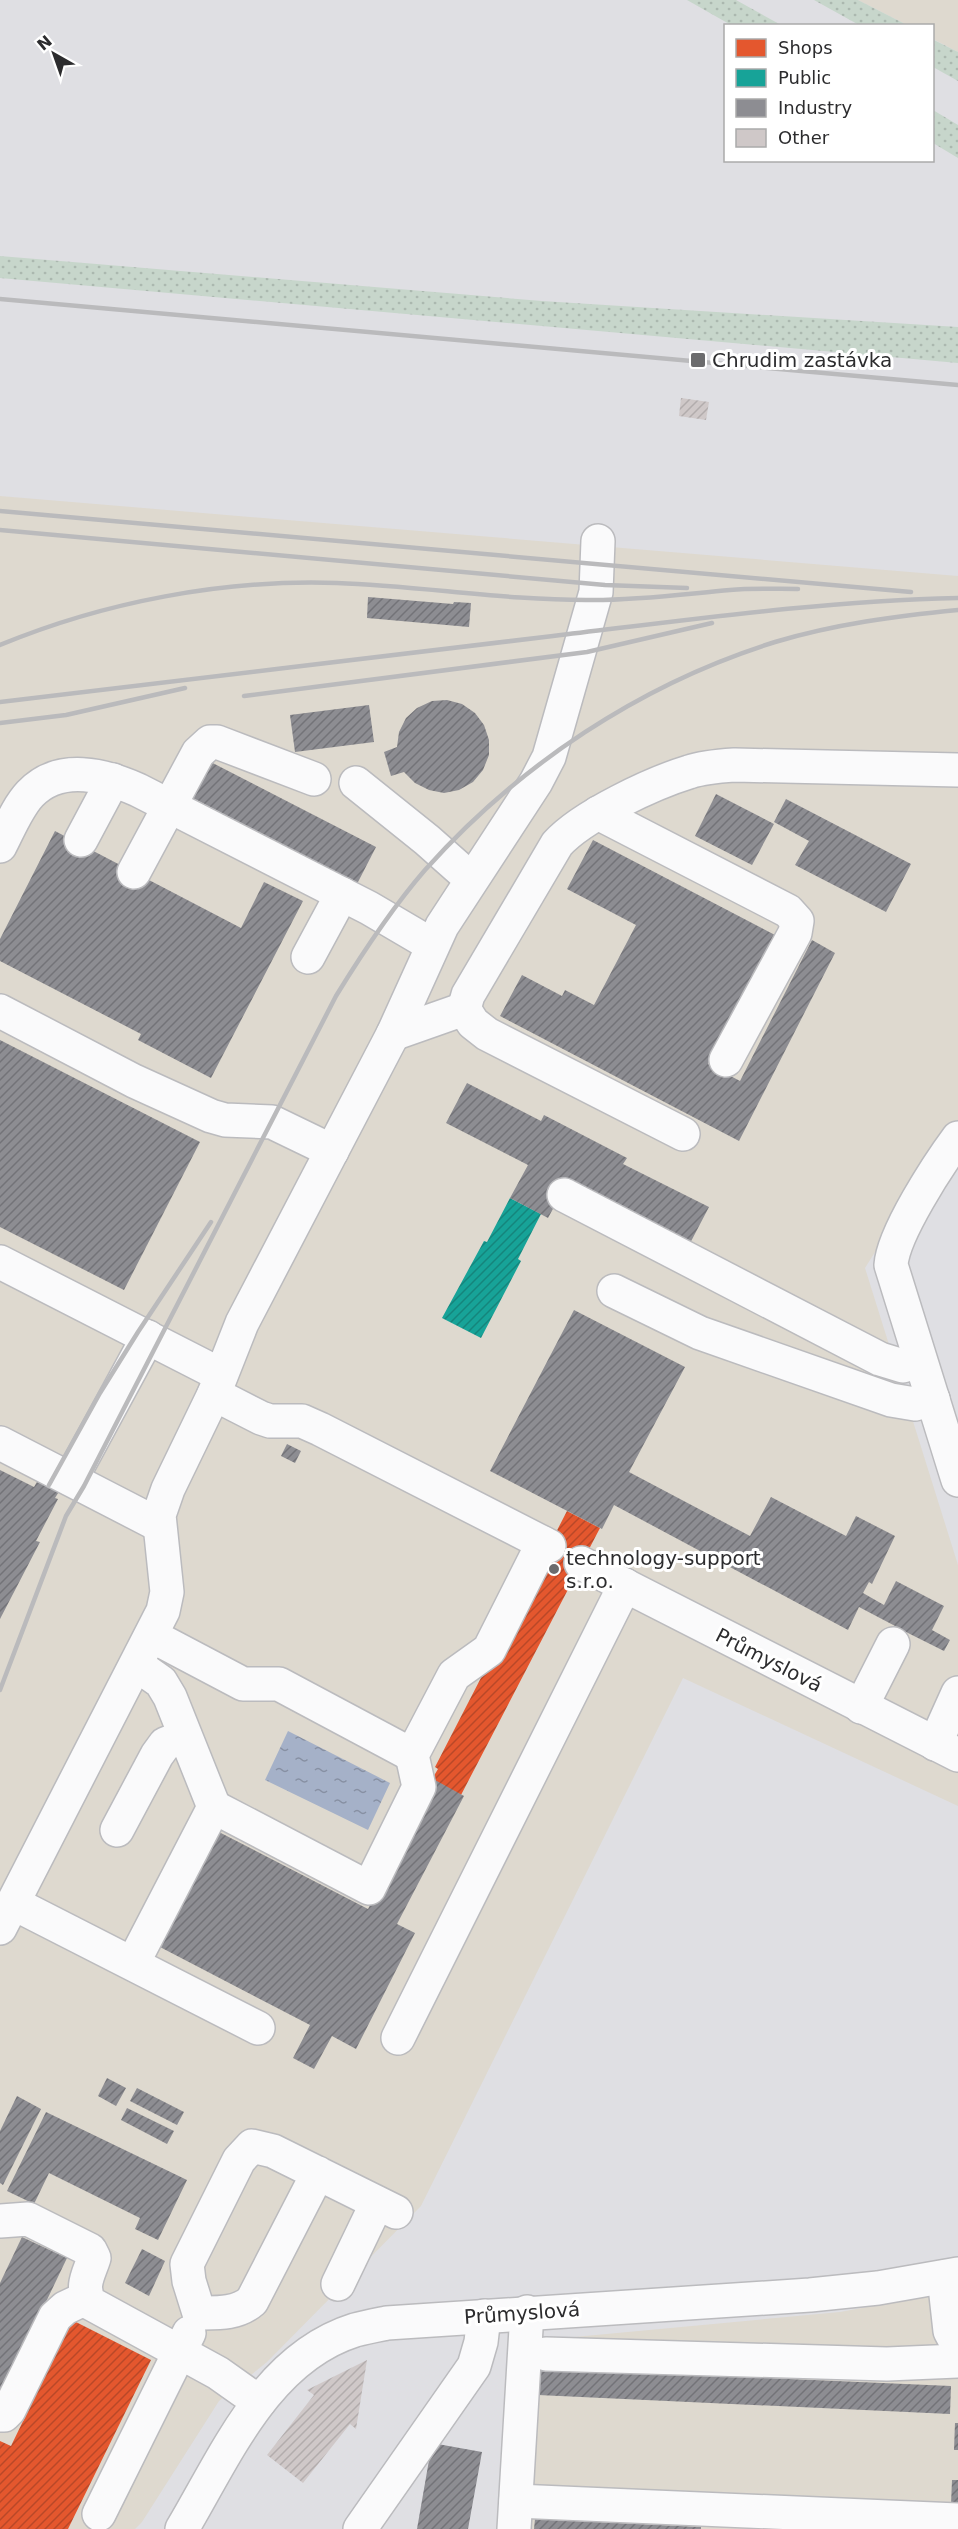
<svg xmlns="http://www.w3.org/2000/svg" width="958" height="2529" viewBox="0 0 958 2529" font-family="'DejaVu Sans',sans-serif">
  <style>
    .industrial { fill: #ded9cf }
    .grass { fill: url(#grass-dots) }
    .water { fill: url(#water-ripples) }
    .shops { fill: url(#shops-hatch) }
    .public { fill: url(#public-hatch) }
    .industry { fill: url(#industry-hatch) }
    .building { fill: url(#building-hatch) }
    .lines { fill: none; stroke-linecap: round; stroke-linejoin: round }
    .minor-casing { stroke: #bbbbbe; stroke-width: 36 }
    .minor { stroke: #fafafb; stroke-width: 33 }
    .rail { stroke: #bababc; stroke-width: 4.5 }
    .poi-dot { fill: #6b6b6d; stroke: #fff; stroke-width: 2 }
    .labels { text-anchor: middle; dominant-baseline: central; stroke-width: 6; stroke-linejoin: round; paint-order: stroke }
    .poi-label { font-size: 20px; fill: #2c2c2e; stroke: #fff; text-anchor: start }
    .street-label { font-size: 20px; fill: #2c2c2e; stroke: #fff }
  </style>
  <defs>
    <pattern id="grass-dots" width="8" height="8" patternUnits="userSpaceOnUse" patternTransform="scale(1.5)"><rect width="8" height="8" fill="#c7d6cb"/><path d="M2 2h.1M6 6h.1" fill="none" stroke="#abb8af" stroke-width="1.8" stroke-linecap="round"/></pattern>
    <pattern id="water-ripples" width="26" height="14" patternUnits="userSpaceOnUse" patternTransform="scale(1.5)"><rect width="26" height="14" fill="#a5b1c8"/><path d="M2 4q2-2 4 0t4 0M15 11q2-2 4 0t4 0" fill="none" stroke="#8790a3"/></pattern>
    <pattern id="shops-hatch" width="6" height="6" patternUnits="userSpaceOnUse" patternTransform="scale(1.5)"><rect width="6" height="6" fill="#e4572e"/><path d="M-1 1l2-2M0 6l6-6M5 7l2-2" fill="none" stroke="#b94828"/></pattern>
    <pattern id="public-hatch" width="6" height="6" patternUnits="userSpaceOnUse" patternTransform="scale(1.5)"><rect width="6" height="6" fill="#17a398"/><path d="M-1 1l2-2M0 6l6-6M5 7l2-2" fill="none" stroke="#15857c"/></pattern>
    <pattern id="industry-hatch" width="6" height="6" patternUnits="userSpaceOnUse" patternTransform="scale(1.5)"><rect width="6" height="6" fill="#8d8d92"/><path d="M-1 1l2-2M0 6l6-6M5 7l2-2" fill="none" stroke="#737378"/></pattern>
    <pattern id="building-hatch" width="6" height="6" patternUnits="userSpaceOnUse" patternTransform="scale(1.5)"><rect width="6" height="6" fill="#cfc8c8"/><path d="M-1 1l2-2M0 6l6-6M5 7l2-2" fill="none" stroke="#b2acac"/></pattern>
  </defs>
  <rect width="100%" height="100%" fill="#dfdfe3"/>
  <g class="industrial">
    <path d="M 858,0 L 958,0 L 958,52 L 933,39 L 932,26 L 907,25 Z"/>
    <path d="M 0,496 L 958,576 L 958,1120 L 865,1268 L 958,1565 L 958,1806 L 683,1678 L 421,2206 L 267,2362 L 219,2401 L 142,2522 L 135,2529 L 0,2529 Z"/>
    <path d="M 958,2290 L 958,2529 L 526,2529 L 533,2381 L 553,2339 L 840,2312 Z"/>
  </g>
  <g class="grass">
    <path d="M 687,0 L 736,0 L 781,25 L 731,25 Z"/>
    <path d="M 814,0 L 858,0 L 907,25 L 859,25 Z"/>
    <path d="M 932,39 L 958,52 L 958,81 L 933,67 Z"/>
    <path d="M 933,110 L 958,125 L 958,158 L 933,143 Z"/>
    <path d="M 0,256 L 542,301 L 958,327 L 958,363 L 0,278 Z"/>
  </g>
  <path class="water" d="M 288,1731 L 390,1783 L 368,1830 L 265,1780 Z"/>
  <g class="shops">
    <path d="M 567,1511 L 600,1528 L 461,1795 L 432,1779 L 438,1769 L 435,1767 Z"/>
    <path d="M 72,2320 L 151,2360 L 68,2529 L 0,2529 L 0,2441 L 11,2446 Z"/>
  </g>
  <path class="public" d="M 510,1198 L 541,1214 L 518,1259 L 521,1261 L 481,1338 L 442,1318 L 484,1241 L 487,1242 Z"/>
  <g class="industry">
    <path d="M 368,597 L 453,604 L 454,602 L 471,603 L 469,627 L 367,618 Z"/>
    <path d="M 447,700 L 462,704 L 475,713 L 484,725 L 489,740 L 489,755 L 483,770 L 473,782 L 459,790 L 444,793 L 429,790 L 415,783 L 404,772 L 391,776 L 384,752 L 397,747 L 399,732 L 406,718 L 417,708 L 432,701 Z"/>
    <path d="M 369,705 L 374,742 L 295,752 L 290,715 Z"/>
    <path d="M 203,758 L 376,847 L 357,884 L 185,794 Z"/>
    <path d="M 716,794 L 774,824 L 752,865 L 695,836 Z"/>
    <path d="M 786,799 L 911,864 L 886,912 L 795,865 L 809,841 L 774,822 Z"/>
    <path d="M 55,831 L 241,928 L 264,882 L 303,901 L 211,1078 L 138,1040 L 141,1034 L 0,961 L 0,939 Z"/>
    <path d="M 593,840 L 775,935 L 708,1064 L 740,1081 L 812,940 L 835,953 L 739,1141 L 500,1016 L 522,975 L 562,996 L 565,990 L 594,1005 L 636,925 L 567,889 Z"/>
    <path d="M 0,1040 L 200,1142 L 124,1290 L 0,1227 Z"/>
    <path d="M 467,1083 L 541,1121 L 544,1115 L 627,1158 L 623,1164 L 709,1207 L 687,1249 L 566,1185 L 548,1218 L 510,1198 L 528,1165 L 446,1123 Z"/>
    <path d="M 574,1310 L 685,1367 L 629,1472 L 750,1536 L 771,1497 L 846,1536 L 856,1516 L 895,1536 L 872,1584 L 869,1582 L 863,1593 L 884,1605 L 896,1581 L 944,1606 L 932,1630 L 950,1640 L 944,1651 L 906,1632 L 905,1635 L 895,1630 L 897,1627 L 859,1607 L 848,1630 L 614,1505 L 602,1529 L 490,1471 Z"/>
    <path d="M 287,1444 L 301,1451 L 295,1463 L 281,1456 Z"/>
    <path d="M 0,1470 L 34,1487 L 38,1480 L 60,1490 L 55,1498 L 58,1499 L 36,1541 L 40,1542 L 0,1619 Z"/>
    <path d="M 435,1780 L 464,1796 L 397,1924 L 415,1933 L 356,2049 L 332,2036 L 314,2069 L 293,2058 L 310,2025 L 160,1947 L 219,1832 L 368,1909 Z"/>
    <path d="M 107,2078 L 126,2088 L 116,2106 L 98,2096 Z"/>
    <path d="M 137,2088 L 184,2112 L 177,2125 L 130,2101 Z"/>
    <path d="M 17,2096 L 41,2109 L 3,2185 L 0,2183 L 0,2131 Z"/>
    <path d="M 127,2108 L 174,2131 L 167,2144 L 121,2120 Z"/>
    <path d="M 46,2112 L 187,2180 L 158,2240 L 135,2229 L 140,2218 L 49,2173 L 34,2204 L 7,2191 Z"/>
    <path d="M 22,2237 L 67,2258 L 0,2398 L 0,2283 Z"/>
    <path d="M 142,2249 L 165,2261 L 149,2296 L 125,2283 Z"/>
    <path d="M 539,2368 L 951,2386 L 950,2414 L 538,2395 Z"/>
    <path d="M 955,2423 L 958,2423 L 958,2450 L 954,2450 Z"/>
    <path d="M 432,2443 L 482,2452 L 468,2529 L 417,2529 Z"/>
    <path d="M 952,2480 L 958,2480 L 958,2506 L 951,2505 Z"/>
    <path d="M 535,2519 L 701,2527 L 701,2529 L 534,2529 Z"/>
  </g>
  <g class="building">
    <path d="M 681,398 L 709,402 L 706,420 L 679,416 Z"/>
    <path d="M 367,2360 L 356,2429 L 350,2424 L 303,2483 L 267,2455 L 314,2395 L 307,2390 Z"/>
  </g>
  <g class="lines">
    <defs>
      <g id="minor">
        <path d="M 356,783 L 427,840 L 471,879"/>
        <path d="M 598,813 L 788,911 L 797,921 L 795,933 L 726,1060"/>
        <path d="M 81,840 L 113,780"/>
        <path d="M 0,846 C 9,829 17,808 30,794 C 59,763 105,775 138,790 L 369,908 L 432,945"/>
        <path d="M 134,872 L 198,753 L 210,742 L 217,742 L 314,779"/>
        <path d="M 308,957 L 342,894"/>
        <path d="M 0,1011 L 134,1081 L 211,1116 L 225,1120 L 272,1122 L 332,1151"/>
        <path d="M 393,1034 L 464,1009"/>
        <path d="M 683,1134 L 487,1034 L 473,1023 L 464,1009 L 468,995 L 557,844 C 582,816 653,783 689,772 C 704,767 720,766 735,765 L 958,770"/>
        <path d="M 958,1138 C 938,1165 893,1234 891,1265 L 958,1480"/>
        <path d="M 564,1195 L 880,1359 L 903,1366 L 920,1361"/>
        <path d="M 0,1262 L 221,1375"/>
        <path d="M 614,1291 L 700,1333 L 891,1400 L 915,1404 L 933,1399"/>
        <path d="M 214,1394 L 261,1418 L 270,1421 L 302,1421 L 320,1429 L 549,1546"/>
        <path d="M 0,1443 L 159,1525"/>
        <path d="M 71,1479 L 148,1337"/>
        <path d="M 581,1563 L 958,1755"/>
        <path d="M 152,1636 L 243,1684 L 279,1684 L 412,1755"/>
        <path d="M 137,1665 L 161,1682 L 170,1697 L 214,1807"/>
        <path d="M 861,1707 L 893,1644"/>
        <path d="M 935,1744 L 958,1693"/>
        <path d="M 117,1830 L 157,1755 L 165,1744 L 185,1736"/>
        <path d="M 13,1903 L 258,2028"/>
        <path d="M 0,1928 L 163,1611 L 167,1592 L 159,1515 L 168,1489 L 214,1394 L 242,1323 L 393,1034 L 442,926 L 536,782 L 549,757 L 596,592 L 598,541"/>
        <path d="M 133,1963 L 214,1807 L 369,1888 L 419,1787 L 412,1755 L 454,1675 L 489,1650 L 543,1543"/>
        <path d="M 398,2038 L 625,1585"/>
        <path d="M 318,2173 L 252,2301 C 237,2314 218,2313 199,2313 L 189,2281 L 187,2264 L 239,2160 L 252,2146 L 273,2151 L 396,2212"/>
        <path d="M 0,2221 L 28,2219 L 90,2250 L 94,2258 C 89,2274 80,2286 90,2303 L 218,2373 L 259,2402"/>
        <path d="M 944,2277 L 950,2331 L 958,2346"/>
        <path d="M 338,2284 L 377,2203"/>
        <path d="M 546,2354 L 887,2364 L 958,2361"/>
        <path d="M 0,2415 L 4,2415 L 9,2410 L 55,2317 L 65,2308 L 86,2298"/>
        <path d="M 516,2501 L 958,2520"/>
        <path d="M 99,2514 L 189,2333"/>
        <path d="M 182,2529 C 226,2455 266,2358 355,2330 C 366,2327 377,2325 387,2323 L 810,2295 L 878,2288 L 958,2274"/>
        <path d="M 360,2529 L 474,2366 L 481,2342 L 484,2316"/>
        <path d="M 514,2529 L 527,2312"/>
      </g>
    </defs>
    <use href="#minor" class="minor-casing"/>
    <use href="#minor" class="minor"/>
    <g class="rail">
      <path d="M 0,299 L 958,385"/>
      <path d="M 0,511 L 911,592"/>
      <path d="M 0,530 L 605,585 L 687,588"/>
      <path d="M 0,645 C 104,602 224,579 337,583 C 423,586 508,601 594,600 C 640,600 685,594 730,590 C 752,588 775,589 798,589"/>
      <path d="M 244,696 L 587,652 L 712,623"/>
      <path d="M 0,702 C 184,680 369,658 553,636 C 688,620 822,601 958,598"/>
      <path d="M 0,723 L 66,715 L 185,688"/>
      <path d="M 49,1485 L 100,1393 L 138,1332 L 211,1222"/>
      <path d="M 0,1690 L 66,1516 L 84,1486 L 336,996 C 363,952 391,909 425,870 C 519,765 640,684 775,642 C 835,624 896,616 958,610"/>
    </g>
  </g>
  <g class="poi-dot">
    <rect x="690" y="352" width="16" height="16" rx="3"/>
    <circle cx="554" cy="1569" r="6"/>
  </g>
  <g class="labels">
    <g class="poi-label">
      <text x="712" y="360">Chrudim zastávka</text>
      <text x="566" y="1558">technology-support<tspan x="566" dy="23">s.r.o.</tspan></text>
    </g>
    <g class="street-label">
      <text transform="translate(769 1660) rotate(27)">Průmyslová</text>
      <text transform="translate(522 2313) rotate(-4)">Průmyslová</text>
    </g>
  </g>
  <rect x="724" y="24" width="210" height="138" fill="#ffffff" stroke="#ababab" stroke-width="1.5"/>
  <rect x="736" y="39" width="30" height="18" fill="#e4572e" stroke="#ababab" stroke-width="1.5"/>
  <text x="778" y="54" font-size="18" fill="#2c2c2e">Shops</text>
  <rect x="736" y="69" width="30" height="18" fill="#17a398" stroke="#ababab" stroke-width="1.5"/>
  <text x="778" y="84" font-size="18" fill="#2c2c2e">Public</text>
  <rect x="736" y="99" width="30" height="18" fill="#8d8d92" stroke="#ababab" stroke-width="1.5"/>
  <text x="778" y="114" font-size="18" fill="#2c2c2e">Industry</text>
  <rect x="736" y="129" width="30" height="18" fill="#cfc8c8" stroke="#ababab" stroke-width="1.5"/>
  <text x="778" y="144" font-size="18" fill="#2c2c2e">Other</text>
  <g transform="translate(54 54) rotate(320)" stroke="#ffffff" stroke-width="4.5" paint-order="stroke">
  <path d="M0-4.5L10 22L0 15L-10 22Z" fill="#2c2c2e"/>
  <text y="-9" font-size="16" font-weight="bold" text-anchor="middle" fill="#2c2c2e">N</text>
  </g>
</svg>
